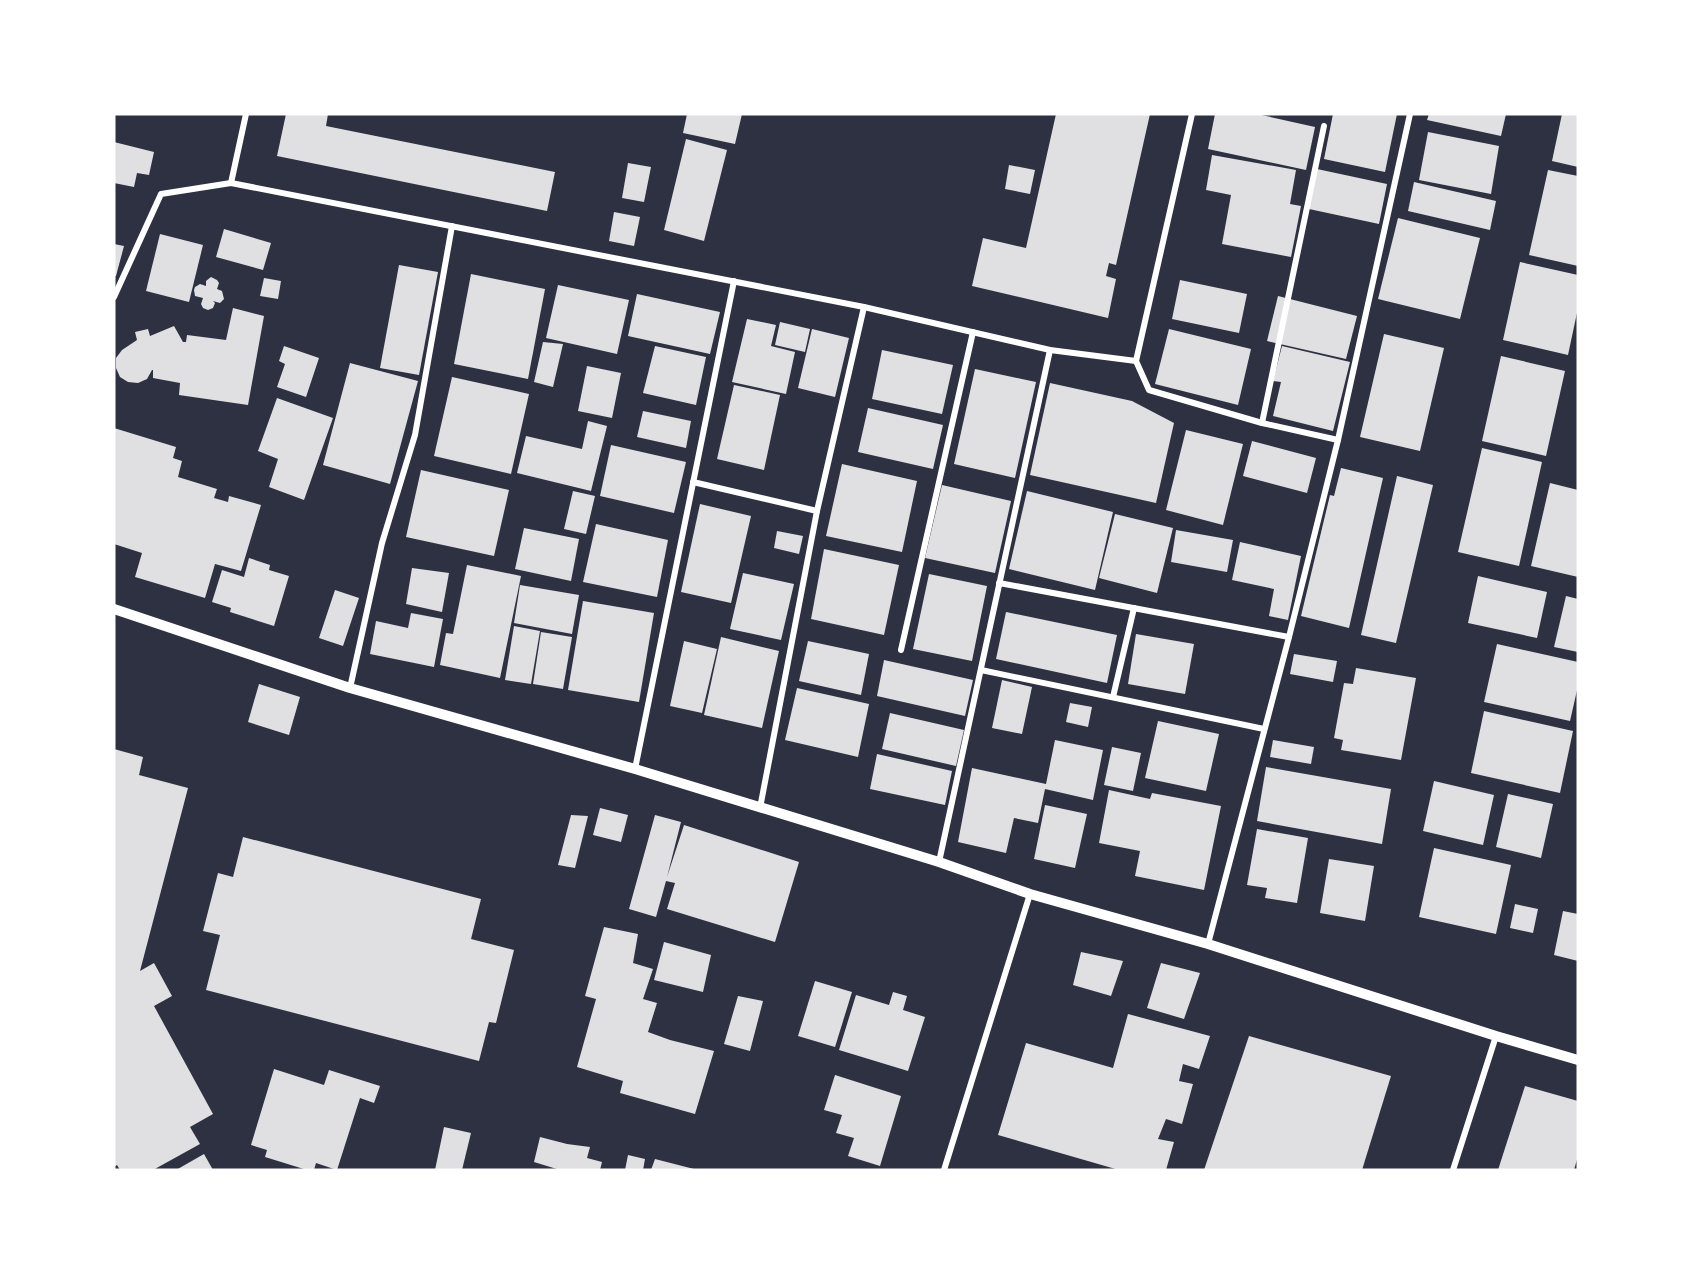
<svg xmlns="http://www.w3.org/2000/svg" width="1692" height="1284" viewBox="0 0 1692 1284" font-family="'Titillium Web',sans-serif">
  <style>
    .building { fill: #e0e0e3 }
    .lines { fill: none; stroke-linecap: round; stroke-linejoin: round }
    .minor { stroke: #fff; stroke-width: 6 }
    .tertiary { stroke: #fff; stroke-width: 10 }
  </style>
  <rect width="100%" height="100%" fill="#2d3142"/>
  <g class="building">
    <path d="M 286,114 L 328,114 L 326,126 L 555,172 L 547,211 L 277,156 Z"/>
    <path d="M 687,114 L 742,114 L 735,144 L 683,133 Z"/>
    <path d="M 1056,114 L 1150,114 L 1116,265 L 1109,263 L 1106,276 L 1116,279 L 1108,318 L 972,286 L 983,238 L 1026,248 Z"/>
    <path d="M 1215,114 L 1257,114 L 1315,127 L 1306,170 L 1208,149 Z"/>
    <path d="M 1333,114 L 1397,114 L 1385,172 L 1324,159 Z"/>
    <path d="M 1429,114 L 1506,114 L 1501,136 L 1427,120 Z"/>
    <path d="M 1562,114 L 1578,114 L 1578,167 L 1552,161 Z"/>
    <path d="M 1428,132 L 1499,146 L 1491,194 L 1419,180 Z"/>
    <path d="M 686,139 L 727,150 L 704,241 L 664,230 Z"/>
    <path d="M 114,142 L 154,152 L 149,175 L 137,173 L 134,187 L 114,183 Z"/>
    <path d="M 1212,155 L 1296,170 L 1290,204 L 1301,206 L 1291,257 L 1222,244 L 1231,195 L 1206,190 Z"/>
    <path d="M 628,163 L 651,167 L 644,202 L 622,198 Z"/>
    <path d="M 1009,165 L 1035,170 L 1030,194 L 1005,189 Z"/>
    <path d="M 1317,169 L 1387,184 L 1379,224 L 1309,209 Z"/>
    <path d="M 1548,170 L 1578,176 L 1578,266 L 1529,255 Z"/>
    <path d="M 1414,182 L 1496,201 L 1490,230 L 1408,211 Z"/>
    <path d="M 614,212 L 640,217 L 634,246 L 609,241 Z"/>
    <path d="M 1398,218 L 1480,238 L 1460,319 L 1378,299 Z"/>
    <path d="M 224,229 L 271,243 L 263,270 L 216,257 Z"/>
    <path d="M 160,234 L 203,245 L 189,302 L 146,291 Z"/>
    <path d="M 114,244 L 124,246 L 116,276 L 114,276 Z"/>
    <path d="M 1520,262 L 1578,275 L 1578,308 L 1568,355 L 1503,340 Z"/>
    <path d="M 399,265 L 438,272 L 419,375 L 380,368 Z"/>
    <path d="M 471,274 L 545,289 L 528,379 L 454,364 Z"/>
    <path d="M 211,277 L 217,280 L 219,283 L 217,289 L 222,291 L 224,299 L 220,303 L 213,301 L 215,303 L 213,308 L 208,310 L 203,308 L 201,304 L 203,298 L 195,296 L 194,290 L 195,287 L 200,284 L 206,286 L 206,281 Z"/>
    <path d="M 264,278 L 281,281 L 278,299 L 260,296 Z"/>
    <path d="M 1180,280 L 1247,294 L 1239,333 L 1172,319 Z"/>
    <path d="M 558,285 L 629,300 L 617,354 L 546,338 Z"/>
    <path d="M 637,294 L 720,312 L 710,354 L 628,336 Z"/>
    <path d="M 1278,296 L 1357,316 L 1346,359 L 1267,341 Z"/>
    <path d="M 233,308 L 264,316 L 248,405 L 179,395 L 180,383 L 153,378 L 153,370 L 152,370 L 147,379 L 138,383 L 128,382 L 120,377 L 116,368 L 116,358 L 122,350 L 137,340 L 135,332 L 148,329 L 150,336 L 174,326 L 183,342 L 186,342 L 187,335 L 226,340 Z"/>
    <path d="M 747,319 L 776,325 L 771,346 L 795,352 L 786,394 L 732,382 Z"/>
    <path d="M 780,322 L 810,329 L 805,352 L 775,345 Z"/>
    <path d="M 812,329 L 849,338 L 835,397 L 798,388 Z"/>
    <path d="M 1169,329 L 1251,349 L 1238,405 L 1155,384 Z"/>
    <path d="M 1384,334 L 1444,348 L 1420,451 L 1360,437 Z"/>
    <path d="M 543,342 L 563,344 L 553,387 L 534,382 Z"/>
    <path d="M 284,346 L 319,358 L 306,397 L 277,387 L 285,364 L 279,361 Z"/>
    <path d="M 655,346 L 706,357 L 696,405 L 643,393 Z"/>
    <path d="M 1282,346 L 1350,362 L 1333,431 L 1273,416 L 1281,382 L 1273,381 Z"/>
    <path d="M 882,350 L 953,365 L 942,414 L 872,399 Z"/>
    <path d="M 1501,356 L 1565,371 L 1546,456 L 1482,441 Z"/>
    <path d="M 350,363 L 418,381 L 390,484 L 323,465 Z"/>
    <path d="M 587,366 L 621,373 L 612,418 L 578,411 Z"/>
    <path d="M 975,369 L 1036,382 L 1015,478 L 954,464 Z"/>
    <path d="M 452,377 L 529,394 L 511,474 L 434,456 Z"/>
    <path d="M 1050,383 L 1132,401 L 1174,423 L 1156,503 L 1030,475 Z"/>
    <path d="M 734,385 L 780,395 L 764,470 L 717,459 Z"/>
    <path d="M 277,398 L 333,418 L 304,500 L 269,487 L 278,459 L 258,451 Z"/>
    <path d="M 868,408 L 943,425 L 933,469 L 858,452 Z"/>
    <path d="M 643,411 L 691,421 L 686,448 L 637,437 Z"/>
    <path d="M 588,421 L 607,426 L 591,491 L 517,473 L 526,436 L 582,449 Z"/>
    <path d="M 114,428 L 176,447 L 173,458 L 182,461 L 178,477 L 217,489 L 214,498 L 228,502 L 229,496 L 261,505 L 241,571 L 215,564 L 205,598 L 135,577 L 142,553 L 114,544 Z"/>
    <path d="M 1186,430 L 1243,444 L 1223,525 L 1166,510 Z"/>
    <path d="M 1252,441 L 1316,458 L 1307,493 L 1243,476 Z"/>
    <path d="M 611,445 L 686,462 L 674,513 L 600,496 Z"/>
    <path d="M 1482,448 L 1542,462 L 1519,566 L 1458,552 Z"/>
    <path d="M 842,464 L 917,481 L 902,552 L 826,536 Z"/>
    <path d="M 1341,468 L 1383,478 L 1349,628 L 1301,616 L 1330,495 L 1334,496 Z"/>
    <path d="M 421,470 L 509,490 L 494,556 L 406,537 Z"/>
    <path d="M 1397,476 L 1433,485 L 1396,643 L 1361,635 Z"/>
    <path d="M 1550,483 L 1578,490 L 1578,577 L 1531,566 Z"/>
    <path d="M 942,485 L 1011,501 L 995,573 L 925,558 Z"/>
    <path d="M 573,491 L 595,496 L 586,534 L 564,529 Z"/>
    <path d="M 1027,491 L 1113,512 L 1095,590 L 1009,569 Z"/>
    <path d="M 700,504 L 751,516 L 731,603 L 681,592 Z"/>
    <path d="M 1115,514 L 1173,528 L 1157,593 L 1099,578 Z"/>
    <path d="M 596,524 L 668,540 L 657,597 L 583,582 Z"/>
    <path d="M 524,528 L 579,539 L 571,581 L 515,569 Z"/>
    <path d="M 1176,530 L 1233,540 L 1227,572 L 1171,562 Z"/>
    <path d="M 777,531 L 803,536 L 799,554 L 774,548 Z"/>
    <path d="M 1240,542 L 1301,556 L 1288,620 L 1269,616 L 1274,589 L 1232,580 Z"/>
    <path d="M 824,549 L 899,565 L 884,635 L 811,619 Z"/>
    <path d="M 249,558 L 270,565 L 269,570 L 289,576 L 274,626 L 230,612 L 231,608 L 212,602 L 222,570 L 244,577 Z"/>
    <path d="M 467,565 L 521,576 L 500,678 L 440,665 L 446,633 L 453,634 Z"/>
    <path d="M 412,568 L 449,573 L 442,612 L 406,604 Z"/>
    <path d="M 743,573 L 794,584 L 781,640 L 730,629 Z"/>
    <path d="M 929,574 L 987,586 L 972,661 L 913,649 Z"/>
    <path d="M 1478,576 L 1547,592 L 1537,638 L 1468,623 Z"/>
    <path d="M 520,585 L 579,595 L 572,634 L 514,623 Z"/>
    <path d="M 335,590 L 359,598 L 343,646 L 319,638 Z"/>
    <path d="M 1566,596 L 1578,599 L 1578,652 L 1554,647 Z"/>
    <path d="M 583,601 L 654,613 L 639,702 L 568,690 Z"/>
    <path d="M 1006,612 L 1117,635 L 1107,683 L 996,659 Z"/>
    <path d="M 411,613 L 443,619 L 434,667 L 370,654 L 376,621 L 408,628 Z"/>
    <path d="M 514,626 L 540,631 L 531,684 L 505,680 Z"/>
    <path d="M 541,632 L 572,637 L 563,689 L 533,684 Z"/>
    <path d="M 1136,634 L 1194,644 L 1185,694 L 1128,684 Z"/>
    <path d="M 721,637 L 779,651 L 762,728 L 704,715 Z"/>
    <path d="M 684,641 L 717,649 L 702,713 L 670,706 Z"/>
    <path d="M 808,641 L 869,654 L 861,695 L 799,681 Z"/>
    <path d="M 1497,644 L 1578,662 L 1578,686 L 1570,721 L 1484,702 Z"/>
    <path d="M 1294,654 L 1337,661 L 1333,682 L 1290,674 Z"/>
    <path d="M 884,660 L 973,680 L 965,716 L 877,696 Z"/>
    <path d="M 1356,668 L 1416,678 L 1401,760 L 1341,750 L 1343,740 L 1334,738 L 1344,683 L 1353,684 Z"/>
    <path d="M 1002,680 L 1032,687 L 1022,734 L 992,728 Z"/>
    <path d="M 259,684 L 300,697 L 289,735 L 248,722 Z"/>
    <path d="M 797,688 L 869,704 L 858,757 L 785,740 Z"/>
    <path d="M 1070,703 L 1092,707 L 1088,727 L 1066,722 Z"/>
    <path d="M 1484,711 L 1573,731 L 1560,793 L 1471,773 Z"/>
    <path d="M 890,713 L 964,730 L 956,766 L 882,749 Z"/>
    <path d="M 1158,721 L 1219,734 L 1206,791 L 1145,778 Z"/>
    <path d="M 1055,740 L 1103,750 L 1093,800 L 1045,789 L 1038,823 L 1014,818 L 1006,853 L 958,842 L 972,768 L 1046,784 Z"/>
    <path d="M 1273,740 L 1314,747 L 1311,764 L 1270,757 Z"/>
    <path d="M 1112,747 L 1141,753 L 1133,791 L 1104,785 Z"/>
    <path d="M 114,749 L 143,757 L 139,775 L 188,788 L 140,971 L 154,963 L 172,996 L 154,1006 L 213,1114 L 190,1127 L 200,1144 L 153,1170 L 120,1170 L 117,1165 L 114,1167 Z"/>
    <path d="M 877,754 L 952,771 L 945,805 L 870,789 Z"/>
    <path d="M 1266,767 L 1391,789 L 1382,844 L 1257,821 Z"/>
    <path d="M 1434,781 L 1494,795 L 1483,845 L 1423,831 Z"/>
    <path d="M 1109,790 L 1150,799 L 1152,793 L 1221,806 L 1204,890 L 1135,876 L 1140,851 L 1099,843 Z"/>
    <path d="M 1508,794 L 1553,804 L 1541,858 L 1496,847 Z"/>
    <path d="M 1045,805 L 1087,814 L 1075,868 L 1034,859 Z"/>
    <path d="M 600,808 L 628,815 L 621,842 L 593,835 Z"/>
    <path d="M 571,815 L 588,816 L 575,868 L 558,865 Z"/>
    <path d="M 655,815 L 681,822 L 667,877 L 684,825 L 799,862 L 775,942 L 667,909 L 675,883 L 666,881 L 656,917 L 629,909 Z"/>
    <path d="M 1257,829 L 1308,838 L 1297,903 L 1265,898 L 1267,888 L 1247,885 Z"/>
    <path d="M 243,837 L 481,899 L 471,939 L 514,950 L 496,1023 L 489,1022 L 479,1061 L 206,990 L 220,935 L 203,931 L 218,873 L 233,877 Z"/>
    <path d="M 1434,848 L 1511,865 L 1496,934 L 1419,917 Z"/>
    <path d="M 1329,859 L 1374,866 L 1365,921 L 1320,913 Z"/>
    <path d="M 1515,904 L 1538,909 L 1533,933 L 1510,928 Z"/>
    <path d="M 1563,911 L 1578,914 L 1578,961 L 1554,955 Z"/>
    <path d="M 604,927 L 638,934 L 633,963 L 653,969 L 643,999 L 657,1003 L 648,1032 L 670,1040 L 714,1051 L 695,1114 L 620,1093 L 623,1081 L 577,1067 L 596,999 L 585,996 Z"/>
    <path d="M 664,942 L 711,955 L 703,992 L 654,980 Z"/>
    <path d="M 1081,952 L 1123,961 L 1111,996 L 1073,985 Z"/>
    <path d="M 1161,963 L 1200,973 L 1184,1019 L 1147,1008 Z"/>
    <path d="M 815,981 L 852,992 L 835,1047 L 798,1036 Z"/>
    <path d="M 893,992 L 907,996 L 903,1010 L 925,1017 L 908,1071 L 839,1050 L 856,995 L 889,1005 Z"/>
    <path d="M 738,996 L 763,1001 L 750,1051 L 724,1044 Z"/>
    <path d="M 1128,1014 L 1210,1036 L 1199,1069 L 1183,1064 L 1179,1081 L 1193,1084 L 1182,1124 L 1166,1119 L 1158,1139 L 1174,1142 L 1166,1170 L 1119,1170 L 998,1135 L 1026,1043 L 1113,1068 Z"/>
    <path d="M 1249,1036 L 1391,1076 L 1362,1170 L 1204,1170 Z"/>
    <path d="M 274,1069 L 324,1085 L 329,1070 L 380,1086 L 374,1103 L 360,1098 L 337,1170 L 316,1163 L 314,1170 L 307,1170 L 265,1157 L 267,1150 L 251,1145 Z"/>
    <path d="M 835,1075 L 901,1096 L 880,1166 L 848,1156 L 854,1138 L 836,1133 L 842,1115 L 824,1110 Z"/>
    <path d="M 1525,1086 L 1578,1101 L 1578,1156 L 1574,1170 L 1498,1170 Z"/>
    <path d="M 444,1127 L 471,1133 L 462,1170 L 435,1170 Z"/>
    <path d="M 540,1137 L 567,1144 L 590,1147 L 587,1158 L 602,1162 L 600,1170 L 560,1170 L 534,1162 Z"/>
    <path d="M 204,1154 L 213,1170 L 176,1170 Z"/>
    <path d="M 628,1155 L 645,1159 L 643,1170 L 625,1170 Z"/>
    <path d="M 655,1159 L 694,1169 L 694,1170 L 651,1170 Z"/>
  </g>
  <g class="lines">
    <g class="minor">
      <path d="M 1192,114 L 1136,361 L 1149,390 L 1262,423 L 1338,440"/>
      <path d="M 231,183 L 246,114"/>
      <path d="M 114,297 L 161,194 L 231,183 L 864,307 L 1050,350 L 1136,361"/>
      <path d="M 1262,423 L 1324,126"/>
      <path d="M 693,482 L 817,511"/>
      <path d="M 999,583 L 1289,637"/>
      <path d="M 901,650 L 973,332"/>
      <path d="M 981,670 L 1264,729"/>
      <path d="M 350,688 L 382,543 L 415,435 L 452,226"/>
      <path d="M 1113,697 L 1134,608"/>
      <path d="M 635,769 L 734,281"/>
      <path d="M 760,808 L 817,511 L 864,307"/>
      <path d="M 939,862 L 1050,350"/>
      <path d="M 1208,944 L 1289,637 L 1338,440 L 1410,114"/>
      <path d="M 944,1170 L 1030,894"/>
      <path d="M 1453,1170 L 1496,1036"/>
    </g>
    <path class="tertiary" d="M 114,609 L 350,688 L 635,769 L 939,862 L 1030,894 L 1208,944 L 1496,1036 L 1578,1060"/>
  </g>
  <rect width="1692" height="1284" fill="none" stroke="#ffffff" stroke-width="231"/>
</svg>
